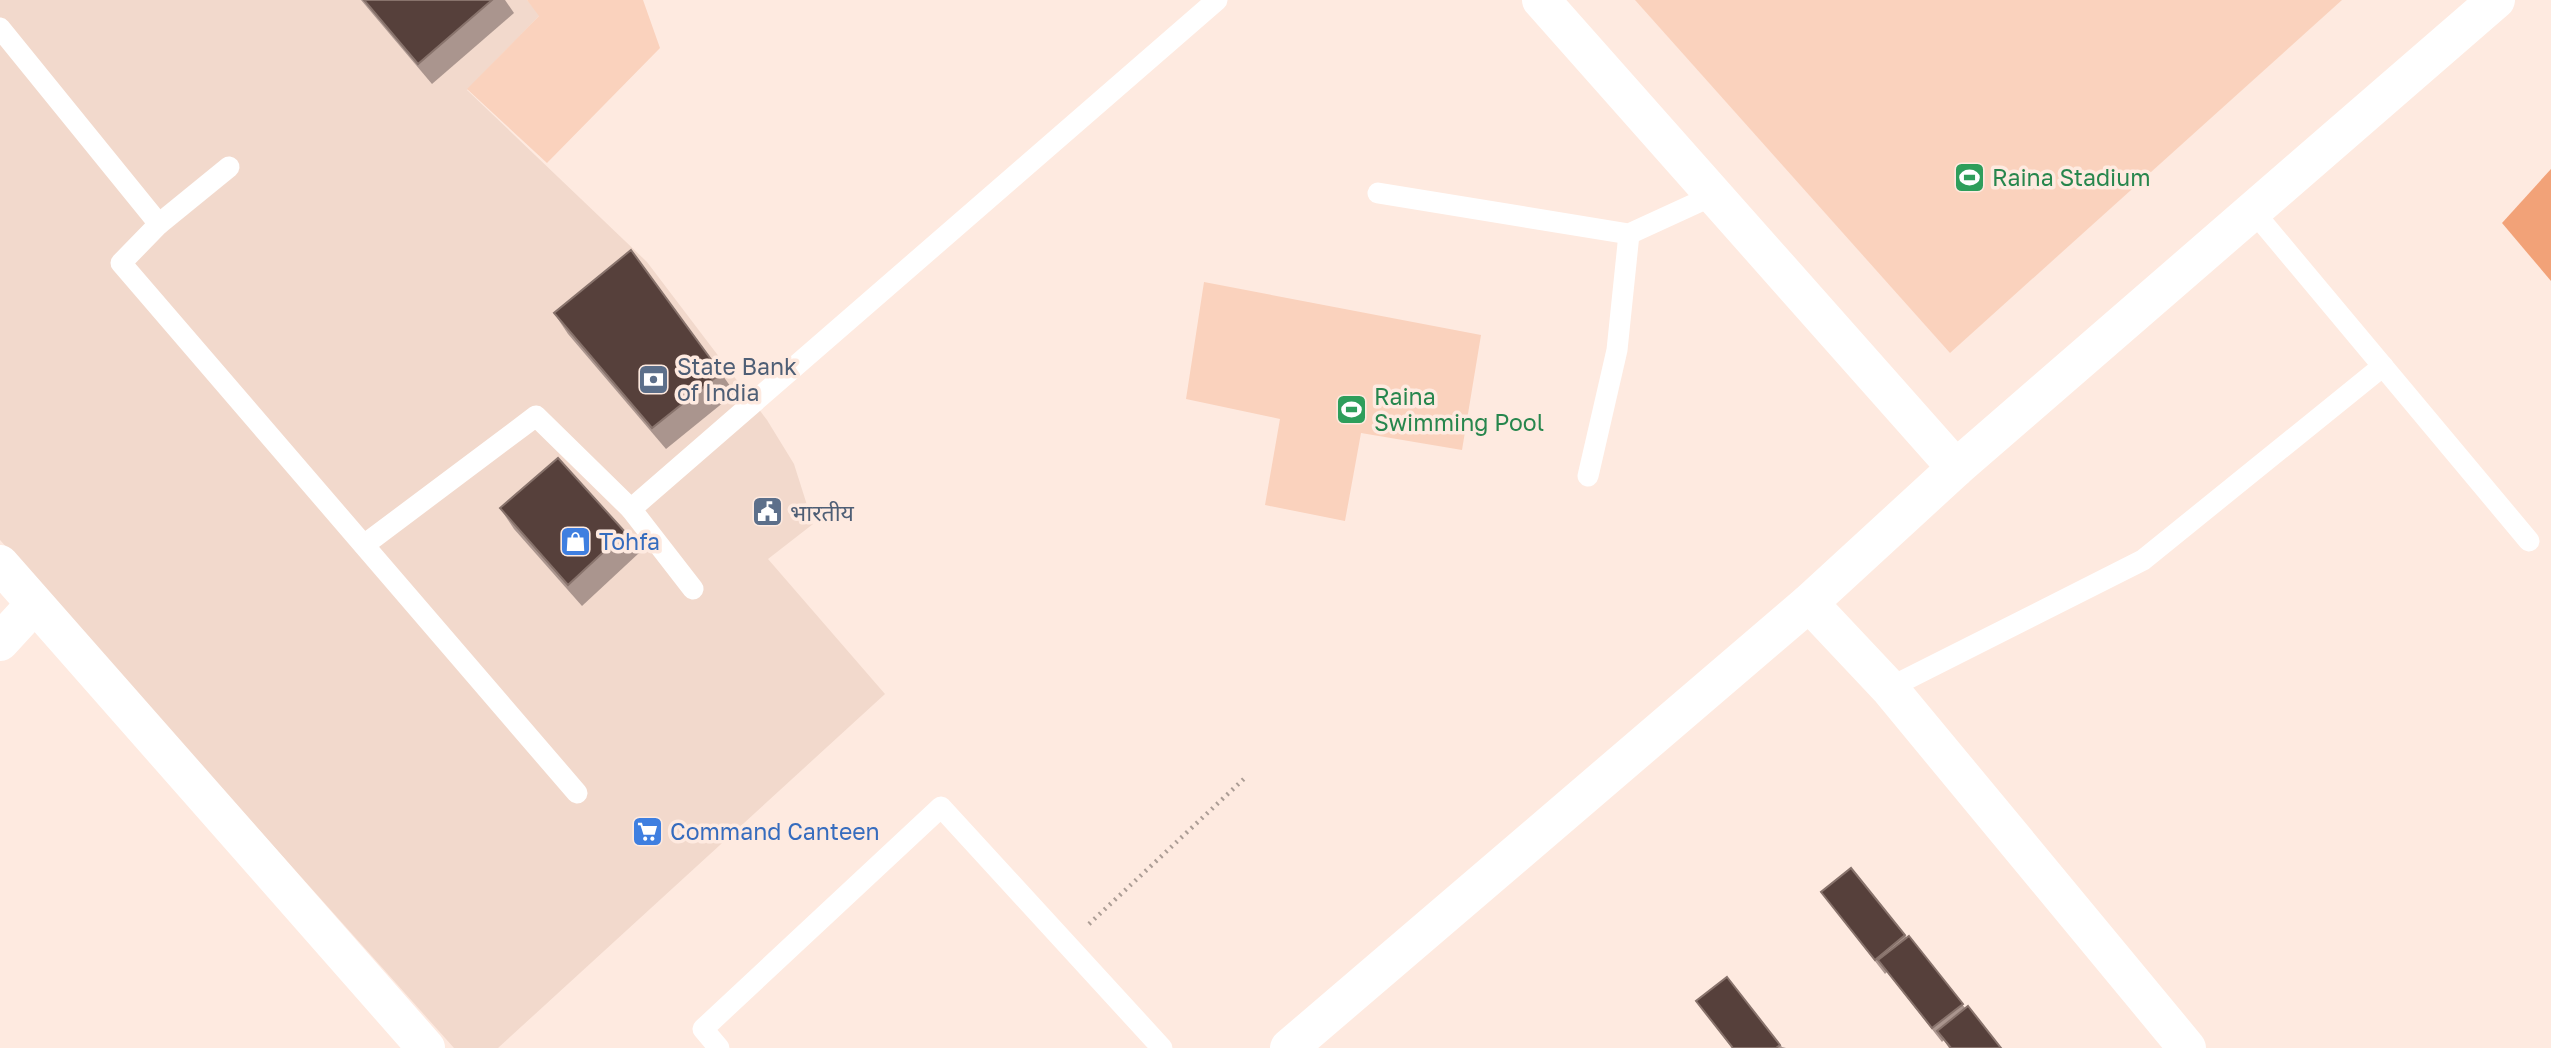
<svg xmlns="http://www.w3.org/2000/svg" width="2551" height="1048" viewBox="0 0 2551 1048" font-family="'Golos Text','Noto Sans Devanagari',sans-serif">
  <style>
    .built { fill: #f2d9cc }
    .green { fill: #fad2bd }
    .forest { fill: #f2a278 }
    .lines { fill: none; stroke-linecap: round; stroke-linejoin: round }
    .path { stroke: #ac9d95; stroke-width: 4.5; stroke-dasharray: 2 5; stroke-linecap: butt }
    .service { stroke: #fff; stroke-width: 21 }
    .minor { stroke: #fff; stroke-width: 38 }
    .tertiary { stroke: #fff; stroke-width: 38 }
    .wall { fill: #aa958e }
    .building { fill: #56403b; stroke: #88736c; stroke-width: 2 }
    .labels { text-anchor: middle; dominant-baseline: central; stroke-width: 7; stroke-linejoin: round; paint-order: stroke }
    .leisure-label { font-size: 23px; fill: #27864d; stroke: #feeae0; text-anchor: start }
    .service-label { font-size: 23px; fill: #4e5e75; stroke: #feeae0; text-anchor: start }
    .shop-label { font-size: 23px; fill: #366cbe; stroke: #feeae0; text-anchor: start }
  </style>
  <rect width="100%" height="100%" fill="#feeae0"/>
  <path class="built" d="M 0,0 L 527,0 L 540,15 L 467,90 L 647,262 L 767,420 L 794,464 L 813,524 L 768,559 L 885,694 L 498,1048 L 454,1048 L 0,540 Z"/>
  <g class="green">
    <path d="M 527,0 L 643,0 L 660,48 L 547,163 L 467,89 L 539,16 Z"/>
    <path d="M 1635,0 L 2342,0 L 1950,353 Z"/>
    <path d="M 1204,282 L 1481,335 L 1462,450 L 1361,433 L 1345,521 L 1265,505 L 1280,419 L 1186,399 Z"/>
  </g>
  <path class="forest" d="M 2551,169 L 2551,281 L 2502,223 Z"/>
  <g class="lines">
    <path class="path" d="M 1089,924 L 1247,776"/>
    <g class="service">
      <path d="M 0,28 L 159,224 L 121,263 L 577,793"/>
      <path d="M 1378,193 L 1629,234 L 1714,195"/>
      <path d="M 2253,211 L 2529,541"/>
      <path d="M 159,224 L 229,167"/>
      <path d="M 1588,476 L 1617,350 L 1629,234"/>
      <path d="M 631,509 L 1217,0"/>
      <path d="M 364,545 L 536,416 L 631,509 L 693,589"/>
      <path d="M 1889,688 L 2143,560 L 2383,366"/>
      <path d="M 719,1048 L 703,1029 L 941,807 L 1162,1048"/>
    </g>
    <g class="minor">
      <path d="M 1541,0 L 1956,468"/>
      <path d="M 1809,603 L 1889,688 L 2187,1048"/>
      <path d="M 0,642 L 34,605"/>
    </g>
    <g class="tertiary">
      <path d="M 0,564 L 426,1048"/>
      <path d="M 1289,1048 L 1809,603 L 1956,468 L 2496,0"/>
    </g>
  </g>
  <g class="wall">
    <path d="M 361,0 L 505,0 L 514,13 L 432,84 Z"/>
    <path d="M 554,313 L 721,373 L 735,393 L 666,449 L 568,334 Z"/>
    <path d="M 500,508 L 625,532 L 639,553 L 582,606 L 514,529 Z"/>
    <path d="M 1851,868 L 1907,938 L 1909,936 L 1965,1008 L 2001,1048 L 1949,1048 L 1944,1040 L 1942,1042 L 1887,972 L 1885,974 L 1821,892 Z"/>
    <path d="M 1727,977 L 1782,1047 L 1786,1048 L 1732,1048 L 1696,1001 Z"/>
  </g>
  <g class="building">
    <path d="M 364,0 L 492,0 L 418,64 Z"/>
    <path d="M 631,250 L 721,373 L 652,428 L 554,313 Z"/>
    <path d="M 558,458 L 625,532 L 568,585 L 500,508 Z"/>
    <path d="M 1851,868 L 1905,935 L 1875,960 L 1821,892 Z"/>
    <path d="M 1909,936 L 1963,1004 L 1932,1028 L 1878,960 Z"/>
    <path d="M 1727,977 L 1780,1045 L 1776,1048 L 1733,1048 L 1696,1001 Z"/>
    <path d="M 1968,1006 L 2001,1048 L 1951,1048 L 1937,1031 Z"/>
  </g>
  <defs>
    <symbol id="stadium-square" viewBox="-11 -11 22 22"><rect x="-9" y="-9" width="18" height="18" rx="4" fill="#2e9e5b" stroke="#feeae0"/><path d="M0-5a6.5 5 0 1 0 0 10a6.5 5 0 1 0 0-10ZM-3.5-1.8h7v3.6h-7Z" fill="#fff"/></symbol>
    <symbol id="bank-square" viewBox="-11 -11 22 22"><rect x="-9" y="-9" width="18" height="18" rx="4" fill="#5c6f8a" stroke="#feeae0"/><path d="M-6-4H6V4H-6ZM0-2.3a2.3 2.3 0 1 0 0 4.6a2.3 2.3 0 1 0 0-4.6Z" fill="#fff"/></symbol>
    <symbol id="civic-square" viewBox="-11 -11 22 22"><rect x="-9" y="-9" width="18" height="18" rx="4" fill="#5c6f8a" stroke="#feeae0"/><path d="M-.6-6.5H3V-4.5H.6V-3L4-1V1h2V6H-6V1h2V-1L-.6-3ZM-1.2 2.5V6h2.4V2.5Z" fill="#fff"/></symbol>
    <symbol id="shop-square" viewBox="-11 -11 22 22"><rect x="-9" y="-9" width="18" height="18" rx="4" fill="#3f7fe0" stroke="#feeae0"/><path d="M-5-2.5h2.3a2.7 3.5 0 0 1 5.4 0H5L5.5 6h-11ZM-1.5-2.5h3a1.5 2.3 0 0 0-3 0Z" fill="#fff"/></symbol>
    <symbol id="supermarket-square" viewBox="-11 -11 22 22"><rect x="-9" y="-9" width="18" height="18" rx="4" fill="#3f7fe0" stroke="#feeae0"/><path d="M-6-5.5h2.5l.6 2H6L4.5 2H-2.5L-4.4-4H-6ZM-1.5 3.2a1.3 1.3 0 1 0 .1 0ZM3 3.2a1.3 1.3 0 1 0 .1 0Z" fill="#fff"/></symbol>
  </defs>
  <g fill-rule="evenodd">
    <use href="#stadium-square" x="1952" y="160" width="35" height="35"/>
    <use href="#bank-square" x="636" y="362" width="35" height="35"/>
    <use href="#stadium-square" x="1334" y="392" width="35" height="35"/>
    <use href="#civic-square" x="750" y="494" width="35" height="35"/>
    <use href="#shop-square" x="558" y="524" width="35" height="35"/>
    <use href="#supermarket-square" x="630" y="814" width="35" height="35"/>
  </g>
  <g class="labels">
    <g class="leisure-label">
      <text x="1992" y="177">Raina Stadium</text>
      <text x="1374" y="396">Raina<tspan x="1374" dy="26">Swimming Pool</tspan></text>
    </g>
    <g class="service-label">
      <text x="677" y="366">State Bank<tspan x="677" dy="26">of India</tspan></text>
      <text x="790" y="512">भारतीय</text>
    </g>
    <g class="shop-label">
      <text x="599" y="541">Tohfa</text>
      <text x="670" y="831">Command Canteen</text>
    </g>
  </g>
</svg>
